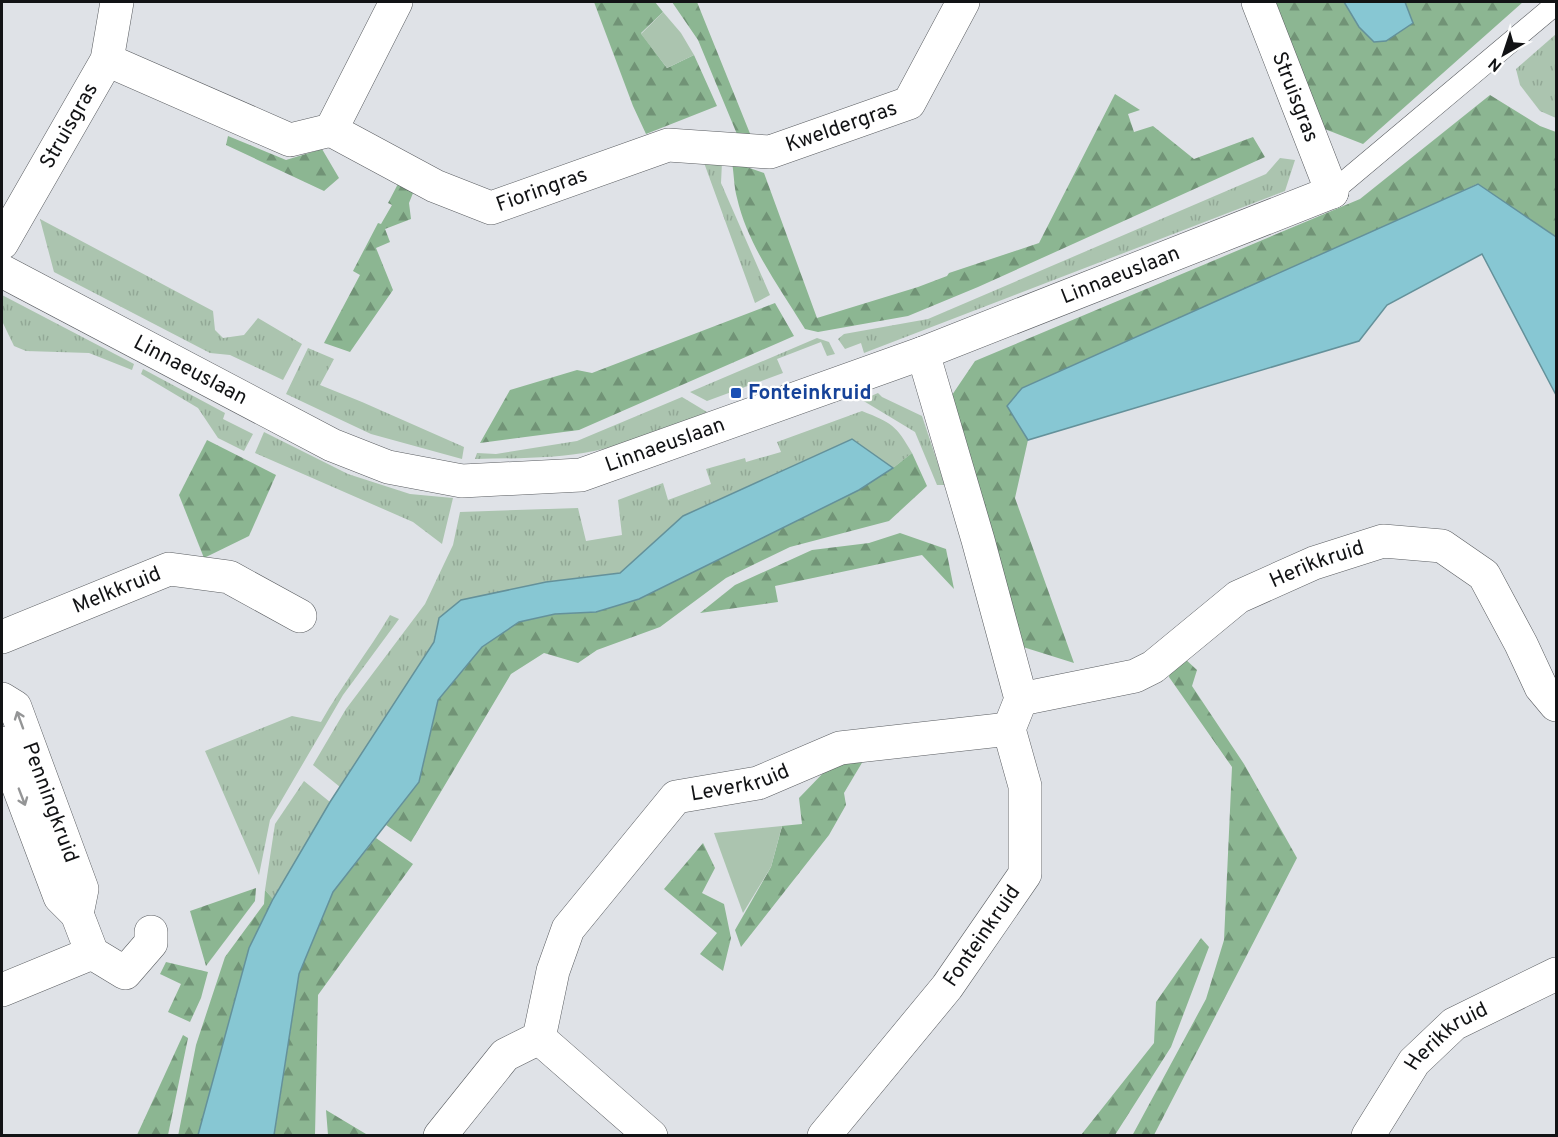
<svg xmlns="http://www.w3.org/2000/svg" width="1558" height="1137" viewBox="0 0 1558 1137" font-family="Overpass,sans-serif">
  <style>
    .grass { fill: url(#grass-tufts) }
    .forest { fill: url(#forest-firs) }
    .park { fill: #abc4af }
    .water { fill: #87c7d3; stroke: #64919a; stroke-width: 1.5 }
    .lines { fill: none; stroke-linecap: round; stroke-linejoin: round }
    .service-casing { stroke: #5a5d61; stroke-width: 22 }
    .minor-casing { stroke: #5a5d61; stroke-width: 34 }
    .tertiary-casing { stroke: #5a5d61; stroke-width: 34 }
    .service { stroke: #fff; stroke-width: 21 }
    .minor { stroke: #fff; stroke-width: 33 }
    .tertiary { stroke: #fff; stroke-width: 33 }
    .oneway { stroke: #949596 }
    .transit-dot { fill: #1a4fb4; stroke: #fff; stroke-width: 2 }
    .labels { text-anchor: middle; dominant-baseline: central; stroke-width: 4.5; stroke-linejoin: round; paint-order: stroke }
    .street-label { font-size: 21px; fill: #121315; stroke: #fff }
    .transit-label { font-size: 21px; font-weight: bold; fill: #164399; stroke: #fff; text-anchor: start }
  </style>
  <defs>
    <pattern id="grass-tufts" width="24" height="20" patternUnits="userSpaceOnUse" patternTransform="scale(1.5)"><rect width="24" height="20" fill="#abc4af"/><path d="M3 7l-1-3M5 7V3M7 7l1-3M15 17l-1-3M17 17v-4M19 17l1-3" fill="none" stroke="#92a896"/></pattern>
    <pattern id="forest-firs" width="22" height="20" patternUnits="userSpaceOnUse" patternTransform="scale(1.5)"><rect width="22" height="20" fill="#8cb692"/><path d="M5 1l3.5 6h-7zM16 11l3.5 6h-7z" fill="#719376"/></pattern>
  </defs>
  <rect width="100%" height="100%" fill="#dfe2e7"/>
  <g class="grass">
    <path d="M 1556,34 L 1556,118 L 1540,111 L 1520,85 L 1516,69 Z"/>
    <path d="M 1280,158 L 1295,160 L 1285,191 L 864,353 L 861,343 L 845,349 L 838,339 L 844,334 L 928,319 L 1266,174 Z"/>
    <path d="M 703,160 L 722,162 L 721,183 L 770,295 L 755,303 Z"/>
    <path d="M 40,219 L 213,311 L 215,330 L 223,338 L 244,335 L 258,318 L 302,344 L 283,380 L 230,355 L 210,353 L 54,272 Z"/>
    <path d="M 2,295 L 134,364 L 132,370 L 89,353 L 26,351 L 14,346 L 2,321 Z"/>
    <path d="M 817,338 L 829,342 L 835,354 L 827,356 L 821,342 L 777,359 L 783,373 L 707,401 L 690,392 Z"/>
    <path d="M 308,348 L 334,359 L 320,385 L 362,402 L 464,447 L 462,459 L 371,434 L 286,394 Z"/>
    <path d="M 143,369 L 225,413 L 223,419 L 253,434 L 244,451 L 218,438 L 198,408 L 141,374 Z"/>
    <path d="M 878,393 L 882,397 L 922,416 L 945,485 L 937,485 L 915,432 L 862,400 Z"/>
    <path d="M 682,397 L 707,412 C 670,427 633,443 594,451 C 555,459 515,458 475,459 L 477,453 L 496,454 L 577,441 Z"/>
    <path d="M 862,411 C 892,423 896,425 912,453 L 893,468 L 852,439 L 683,516 L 620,573 L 546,582 L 439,618 L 434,642 L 340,787 L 313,765 L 346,709 L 425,604 L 453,545 L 460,512 L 578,508 L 586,541 L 622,535 L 618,500 L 663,483 L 668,500 L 711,484 L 706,469 L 745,458 L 746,462 L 781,452 L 777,442 Z"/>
    <path d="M 264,432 L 348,474 L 410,494 L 453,498 L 442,544 L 413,522 L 255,453 Z"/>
    <path d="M 390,615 L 399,619 L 343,695 L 270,820 L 259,875 L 205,751 L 292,716 L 321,722 C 342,685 368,652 390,615 Z"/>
    <path d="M 304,781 L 330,802 L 273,899 L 265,890 L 275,824 Z"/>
  </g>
  <g class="forest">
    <path d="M 594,2 L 655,2 L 663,12 L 641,33 L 667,68 L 694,55 L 717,106 L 646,134 L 633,106 Z"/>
    <path d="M 672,2 L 697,2 L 753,141 L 739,139 L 698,40 Z"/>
    <path d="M 1273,2 L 1344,2 L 1359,27 L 1413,23 L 1405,2 L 1523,2 L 1363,144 L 1317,126 Z"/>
    <path d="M 1115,94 L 1140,110 L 1128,114 L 1134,132 L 1153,126 L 1194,159 L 1253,137 L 1265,157 L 978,287 L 908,316 L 818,332 L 805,329 C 780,288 748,246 737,198 C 734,187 734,174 732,162 L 764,173 L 817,318 L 918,287 L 947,276 L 949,273 L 1039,243 Z"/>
    <path d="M 1490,95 L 1540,126 L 1556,132 L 1556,237 L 1477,184 L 1007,406 L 1028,440 L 1015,498 L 1074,663 L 1023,647 L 950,398 L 975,361 L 1360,199 Z"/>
    <path d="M 228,136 L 286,160 L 322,149 L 339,178 L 324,191 L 226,145 Z"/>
    <path d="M 400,180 L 415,188 L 409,203 L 411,219 L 385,229 L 390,242 L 376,248 L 393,290 L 350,352 L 324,343 L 360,275 L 353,271 L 378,223 L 381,224 L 392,205 L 388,203 Z"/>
    <path d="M 775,303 L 794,336 L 579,430 L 480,443 L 510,390 L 577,370 L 592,373 Z"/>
    <path d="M 207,440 L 276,475 L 249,536 L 204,558 L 179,495 Z"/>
    <path d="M 912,453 L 927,486 L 889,521 L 790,547 L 726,578 L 660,627 L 597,650 L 578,663 L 544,653 L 511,674 L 411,842 L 386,825 L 419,782 L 438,700 L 482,647 L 519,622 L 555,614 L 596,612 L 893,468 Z"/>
    <path d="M 900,533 L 946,549 L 954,589 L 922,555 L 775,586 L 778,602 L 700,613 L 735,585 L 812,550 L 869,543 Z"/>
    <path d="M 1183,657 L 1197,670 L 1192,686 L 1244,764 L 1297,858 L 1154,1135 L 1132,1136 L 1206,999 L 1224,940 L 1232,767 L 1169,677 L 1171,665 Z"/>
    <path d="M 866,756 L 844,793 L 846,805 L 829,835 L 741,947 L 735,930 L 771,867 L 782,826 L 802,824 L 799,798 L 828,768 Z"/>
    <path d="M 376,838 L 413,864 L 318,995 L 315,1135 L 274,1136 L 299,974 L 333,892 Z"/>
    <path d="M 703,843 L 715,868 L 702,893 L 724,904 L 731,938 L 723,971 L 700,954 L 717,933 L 664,889 Z"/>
    <path d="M 256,888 L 255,901 L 206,966 L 190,911 Z"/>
    <path d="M 265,890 L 273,899 L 249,948 L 198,1135 L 178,1136 L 196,1045 L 225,957 L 264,904 Z"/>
    <path d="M 1201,938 L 1209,947 L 1171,1047 L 1115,1135 L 1081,1135 L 1154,1043 L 1156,1002 Z"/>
    <path d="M 166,962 L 208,972 L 201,998 L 190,1022 L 168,1012 L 181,984 L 160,974 Z"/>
    <path d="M 183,1035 L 188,1038 L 168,1135 L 137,1135 Z"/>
    <path d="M 326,1110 L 366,1134 L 381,1135 L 328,1135 Z"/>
  </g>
  <g class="park">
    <path d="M 663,12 L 681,33 L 694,55 L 667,68 L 641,34 Z"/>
    <path d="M 782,826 L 771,867 L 743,913 L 714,833 Z"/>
  </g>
  <g class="water">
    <path d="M 1344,2 L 1405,2 L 1413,23 L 1386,41 L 1374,42 L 1359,27 Z"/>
    <path d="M 1478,184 L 1556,237 L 1556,395 L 1482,254 L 1387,305 L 1359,341 L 1028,440 L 1007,406 L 1022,388 Z"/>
    <path d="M 852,439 L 893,468 L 859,490 L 639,599 L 596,612 L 555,614 L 519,622 L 482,647 L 438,700 L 419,782 L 333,892 L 299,974 L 274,1135 L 198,1135 L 249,948 L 273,899 L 330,802 L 434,642 L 439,618 L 461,600 L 546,582 L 620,573 L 683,516 Z"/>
  </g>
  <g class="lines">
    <defs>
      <path id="service" d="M 1332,192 L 1556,4"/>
      <g id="minor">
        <path id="s1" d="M 1258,2 L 1332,192"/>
        <path id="s2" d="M 107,60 L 290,140 L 331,130 L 435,186 L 491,208 L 668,145 L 770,152 L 909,103 L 963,2"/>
        <path d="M 331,130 L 396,2"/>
        <path id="s3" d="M 2,243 L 107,60 L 117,2"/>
        <path id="s4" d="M 2,637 L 169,569 L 229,577 L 300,616"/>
        <path id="s5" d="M 2,699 L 15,707 L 82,889 L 77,914"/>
        <path id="s6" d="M 1021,699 L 1135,676 L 1153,667 L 1238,597 L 1314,563 L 1383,541 L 1442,546 L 1484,575 L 1521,644 L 1541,687 L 1556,705"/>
        <path d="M 2,743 L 60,897 L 77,914 L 92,953 L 125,973 L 151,943 L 151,932"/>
        <path d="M 2,990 L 92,953"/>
        <path d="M 440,1136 L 505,1055 L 539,1038"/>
        <path id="s7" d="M 651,1136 L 539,1038 L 553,971 L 568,929 L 676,797 L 758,783 L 840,748 L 1009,729"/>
        <path id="s8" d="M 824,1136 L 947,987 L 1025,874 L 1025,786 L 1009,729 L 1021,699 L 978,540 L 923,353"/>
        <path id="s9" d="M 1368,1136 L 1414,1062 L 1454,1024 L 1556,974"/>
      </g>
      <g id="tertiary">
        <path id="s10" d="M 2,271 L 332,445 L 388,467 L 462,481 L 581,475 L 923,353 L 1332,192"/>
      </g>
    </defs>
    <use href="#service" class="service-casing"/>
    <use href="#minor" class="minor-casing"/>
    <use href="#tertiary" class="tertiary-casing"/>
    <use href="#service" class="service"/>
    <use href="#minor" class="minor"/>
    <use href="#tertiary" class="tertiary"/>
  </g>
  <defs><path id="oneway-shaft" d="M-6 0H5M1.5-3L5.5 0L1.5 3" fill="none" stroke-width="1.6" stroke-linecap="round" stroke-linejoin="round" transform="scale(1.5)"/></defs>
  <g class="oneway">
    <use href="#oneway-shaft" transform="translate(20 720) rotate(-110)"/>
    <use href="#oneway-shaft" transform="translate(22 797) rotate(69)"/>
  </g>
  <rect class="transit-dot" x="730" y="387" width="12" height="12" rx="3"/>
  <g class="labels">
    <g class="street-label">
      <text stroke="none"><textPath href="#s1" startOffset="102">Struisgras</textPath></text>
      <text stroke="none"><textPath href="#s3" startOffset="135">Struisgras</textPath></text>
      <text stroke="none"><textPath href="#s2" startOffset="786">Kweldergras</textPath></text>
      <text stroke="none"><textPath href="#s2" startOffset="474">Fioringras</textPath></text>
      <text stroke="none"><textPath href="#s10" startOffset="1203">Linnaeuslaan</textPath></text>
      <text stroke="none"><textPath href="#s10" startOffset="213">Linnaeuslaan</textPath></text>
      <text stroke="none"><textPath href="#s10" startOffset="717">Linnaeuslaan</textPath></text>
      <text stroke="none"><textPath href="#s6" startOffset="332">Herikkruid</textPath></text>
      <text stroke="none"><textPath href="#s4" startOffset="124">Melkkruid</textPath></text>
      <text stroke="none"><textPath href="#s7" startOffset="498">Leverkruid</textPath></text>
      <text stroke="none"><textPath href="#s5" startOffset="117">Penningkruid</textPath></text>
      <text stroke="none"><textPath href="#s8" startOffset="255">Fonteinkruid</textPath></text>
      <text stroke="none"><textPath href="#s9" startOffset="129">Herikkruid</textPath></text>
    </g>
    <g class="transit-label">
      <text x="748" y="393">Fonteinkruid</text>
    </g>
  </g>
  <rect width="1558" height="1137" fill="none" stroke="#121315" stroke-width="6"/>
  <g transform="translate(1504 54) rotate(219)" stroke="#ffffff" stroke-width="4.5" paint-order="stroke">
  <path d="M0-4.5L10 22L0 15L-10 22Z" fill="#121315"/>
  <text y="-9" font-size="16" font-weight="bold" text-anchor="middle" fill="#121315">N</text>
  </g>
</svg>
